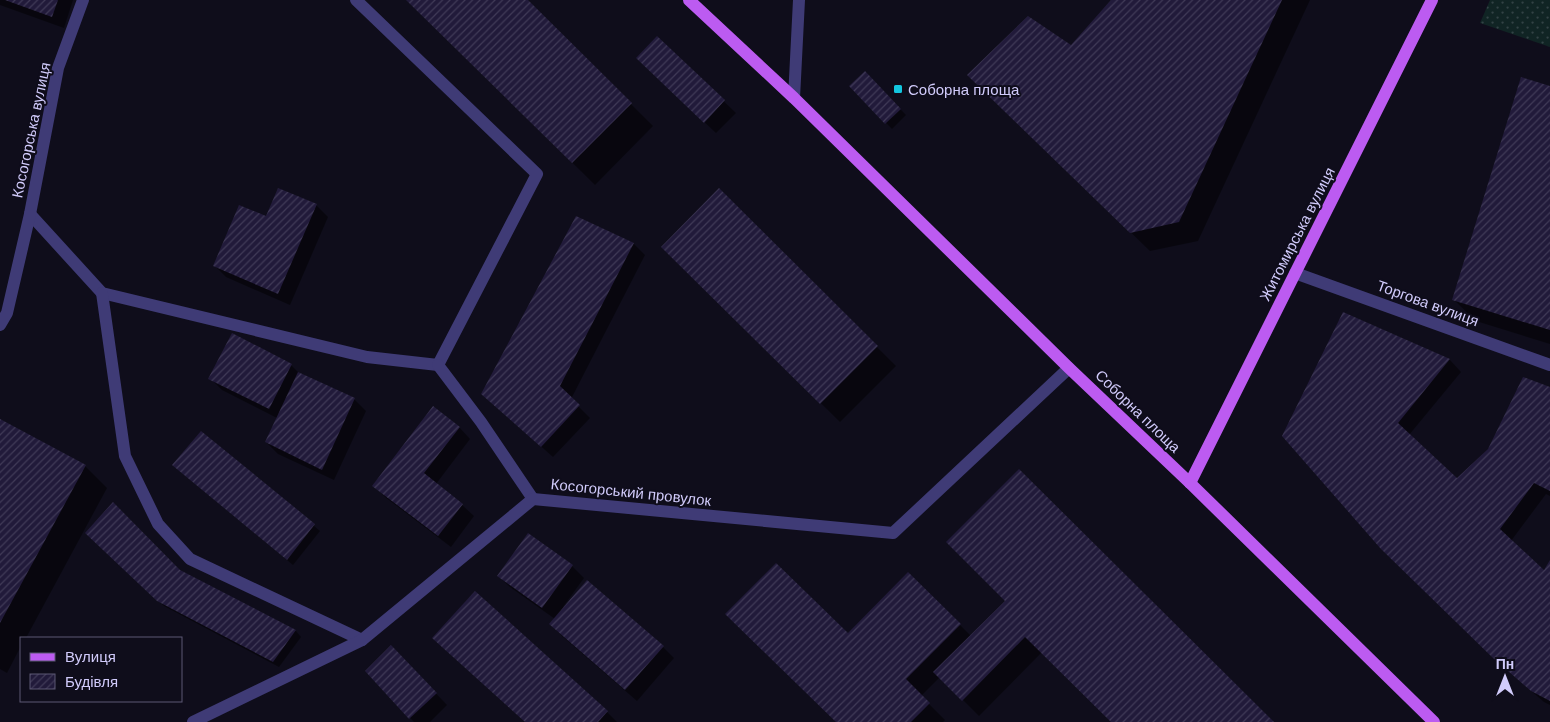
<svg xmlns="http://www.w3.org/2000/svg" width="1550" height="722" viewBox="0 0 1550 722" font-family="Arial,sans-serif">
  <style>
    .grass { fill: url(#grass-dots) }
    .shadow { fill: #0007 }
    .building { fill: url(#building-hatch) }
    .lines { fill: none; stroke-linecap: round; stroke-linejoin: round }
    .minor { stroke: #3f3b76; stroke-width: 12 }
    .major { stroke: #bc5bf1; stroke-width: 12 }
    .poi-dot { fill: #13c6df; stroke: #0f0d1b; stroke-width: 2 }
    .labels { text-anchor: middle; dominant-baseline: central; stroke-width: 4; stroke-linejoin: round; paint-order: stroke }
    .poi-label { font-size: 15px; fill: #d1cbfb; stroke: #0f0d1b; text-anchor: start }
    .street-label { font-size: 15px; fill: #d1cbfb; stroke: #0f0d1b }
  </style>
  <defs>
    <pattern id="grass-dots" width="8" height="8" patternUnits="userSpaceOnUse" patternTransform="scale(1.25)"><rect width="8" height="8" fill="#102424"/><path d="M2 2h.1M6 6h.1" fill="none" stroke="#324245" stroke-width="1.8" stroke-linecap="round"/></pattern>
    <pattern id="building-hatch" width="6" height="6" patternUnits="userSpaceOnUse" patternTransform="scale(1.25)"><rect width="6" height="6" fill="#211a3a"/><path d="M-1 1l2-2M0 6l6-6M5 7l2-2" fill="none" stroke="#403a57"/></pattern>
  </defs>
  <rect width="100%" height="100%" fill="#0f0d1b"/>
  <path class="grass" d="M 1490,0 L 1550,0 L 1550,47 L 1480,23 Z"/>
  <g class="shadow">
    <path d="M 0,0 L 73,0 L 64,28 L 0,5 Z"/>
    <path d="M 408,0 L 526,0 L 653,126 L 595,185 Z"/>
    <path d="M 1113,0 L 1310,0 L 1198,241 L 1150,251 L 988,94 L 1071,46 Z"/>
    <path d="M 657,38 L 736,113 L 716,133 L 649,70 Z"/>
    <path d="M 865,73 L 906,115 L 892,129 L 851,86 Z"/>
    <path d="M 1550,87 L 1550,344 L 1476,321 L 1453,299 Z"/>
    <path d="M 719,190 L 896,366 L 840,422 L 663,247 Z"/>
    <path d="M 316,205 L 328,217 L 290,305 L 226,277 L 214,265 L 267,218 Z"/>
    <path d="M 577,218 L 634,244 L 645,255 L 571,399 L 590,418 L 553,457 L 482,394 Z"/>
    <path d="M 1343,314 L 1450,360 L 1461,372 L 1409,435 L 1457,480 L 1550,388 L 1550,496 L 1546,494 L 1511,541 L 1544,572 L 1550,563 L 1550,705 L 1544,702 L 1507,670 Z"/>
    <path d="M 291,365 L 300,374 L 354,399 L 366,411 L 334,480 L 278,454 L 266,442 L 277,418 L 222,390 L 210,378 Z"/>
    <path d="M 0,420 L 85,466 L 107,488 L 26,638 L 21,638 L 21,646 L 7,673 L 0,669 Z"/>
    <path d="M 459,427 L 470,439 L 436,484 L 462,505 L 474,516 L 451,547 L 385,497 L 374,485 Z"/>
    <path d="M 201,432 L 320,531 L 293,565 L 173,465 Z"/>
    <path d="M 86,533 L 180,571 L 296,631 L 301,637 L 279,667 L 164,606 Z"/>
    <path d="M 528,534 L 572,566 L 584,578 L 563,607 L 663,647 L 674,658 L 637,701 L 562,636 L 550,624 L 555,619 L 510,587 L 498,576 Z"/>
    <path d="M 908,573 L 971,636 L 1006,601 L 1272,722 L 1113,722 L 1042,652 L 979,716 L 940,677 L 921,696 L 945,720 L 943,722 L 837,722 L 848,634 Z"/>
    <path d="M 475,593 L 607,712 L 617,722 L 525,722 L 450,654 Z"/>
    <path d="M 403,659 L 447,705 L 430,722 L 414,722 L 366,671 Z"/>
  </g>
  <g class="building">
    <path d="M 5,0 L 58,0 L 52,17 Z"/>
    <path d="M 406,0 L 528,0 L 632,103 L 572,163 Z"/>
    <path d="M 1111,0 L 1282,0 L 1179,222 L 1130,233 L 967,75 L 1028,16 L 1071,45 Z"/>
    <path d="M 657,36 L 725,100 L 704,123 L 636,58 Z"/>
    <path d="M 865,71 L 901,109 L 885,124 L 849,86 Z"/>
    <path d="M 1521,77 L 1550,86 L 1550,330 L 1452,300 Z"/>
    <path d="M 278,188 L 317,204 L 278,294 L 213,266 L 239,205 L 266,216 Z"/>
    <path d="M 719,188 L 878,346 L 820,404 L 661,247 Z"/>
    <path d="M 576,216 L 634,243 L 560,386 L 580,405 L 541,447 L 481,394 Z"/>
    <path d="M 1343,312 L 1450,359 L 1398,423 L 1457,478 L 1488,449 L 1523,377 L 1550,387 L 1550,491 L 1534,483 L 1500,529 L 1544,570 L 1550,560 L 1550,701 L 1531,691 L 1493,658 L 1381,549 L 1282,436 Z"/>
    <path d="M 232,333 L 292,364 L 269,409 L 208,379 Z"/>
    <path d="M 298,372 L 355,398 L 322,470 L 265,442 Z"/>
    <path d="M 433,406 L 460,427 L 424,473 L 463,504 L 438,536 L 372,486 Z"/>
    <path d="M 0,419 L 86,465 L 0,623 Z"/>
    <path d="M 201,431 L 315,524 L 287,560 L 172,465 Z"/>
    <path d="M 1019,469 L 1274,722 L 1111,722 L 1025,637 L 962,701 L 933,672 L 1005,601 L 946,542 Z"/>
    <path d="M 113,502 L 180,570 L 296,630 L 273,662 L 157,601 L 85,533 Z"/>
    <path d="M 528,533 L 573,565 L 542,608 L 497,576 Z"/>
    <path d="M 776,563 L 848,633 L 908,572 L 961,624 L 906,679 L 930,703 L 911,722 L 836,722 L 725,614 Z"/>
    <path d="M 587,580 L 664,646 L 625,690 L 549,624 Z"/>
    <path d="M 475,591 L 608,711 L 598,722 L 525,722 L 432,638 Z"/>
    <path d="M 391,645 L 437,693 L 409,719 L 365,671 Z"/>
  </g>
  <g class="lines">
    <g class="minor">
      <path d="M 794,98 L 799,0"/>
      <path d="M 30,214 L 102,293 L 367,357 L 438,365 L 537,174 L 356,0"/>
      <path d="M 1295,273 L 1550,365"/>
      <path d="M 102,293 L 125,456 L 158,524 L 190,559 L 362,640"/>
      <path d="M 0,325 L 7,313 L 30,214 L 58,68 L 83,0"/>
      <path d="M 438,365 L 481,422 L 533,499"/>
      <path d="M 193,722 L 362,640 L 533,499 L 893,533 L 1069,368"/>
    </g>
    <g class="major">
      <path d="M 689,0 L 794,98 L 1069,368 L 1190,483 L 1434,722"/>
      <path d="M 1190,483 L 1432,0"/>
    </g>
  </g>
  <rect class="poi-dot" x="893" y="84" width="10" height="10" rx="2.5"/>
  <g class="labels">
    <g class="poi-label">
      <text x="908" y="89">Соборна площа</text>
    </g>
    <g class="street-label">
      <text transform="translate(31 130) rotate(-78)">Косогорська вулиця</text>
      <text transform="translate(1297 234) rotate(-63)">Житомирська вулиця</text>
      <text transform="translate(1428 303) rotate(20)">Торгова вулиця</text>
      <text transform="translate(1138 411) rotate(44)">Соборна площа</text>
      <text transform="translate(631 492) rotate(6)">Косогорський провулок</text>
    </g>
  </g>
  <rect x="20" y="637" width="162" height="65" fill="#0f0d1b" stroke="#5d5975"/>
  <rect x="30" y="653" width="25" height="8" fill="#bc5bf1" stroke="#5d5975"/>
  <text x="65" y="662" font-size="15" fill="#d1cbfb">Вулиця</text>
  <rect x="30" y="674" width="25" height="15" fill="url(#building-hatch)" stroke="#5d5975"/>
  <text x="65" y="687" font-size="15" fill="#d1cbfb">Будівля</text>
  <g transform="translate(1505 677)" stroke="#0f0d1b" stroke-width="4" paint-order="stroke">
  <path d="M0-4L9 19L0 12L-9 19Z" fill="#d1cbfb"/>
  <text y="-8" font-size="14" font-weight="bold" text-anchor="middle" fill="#d1cbfb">Пн</text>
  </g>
</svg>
